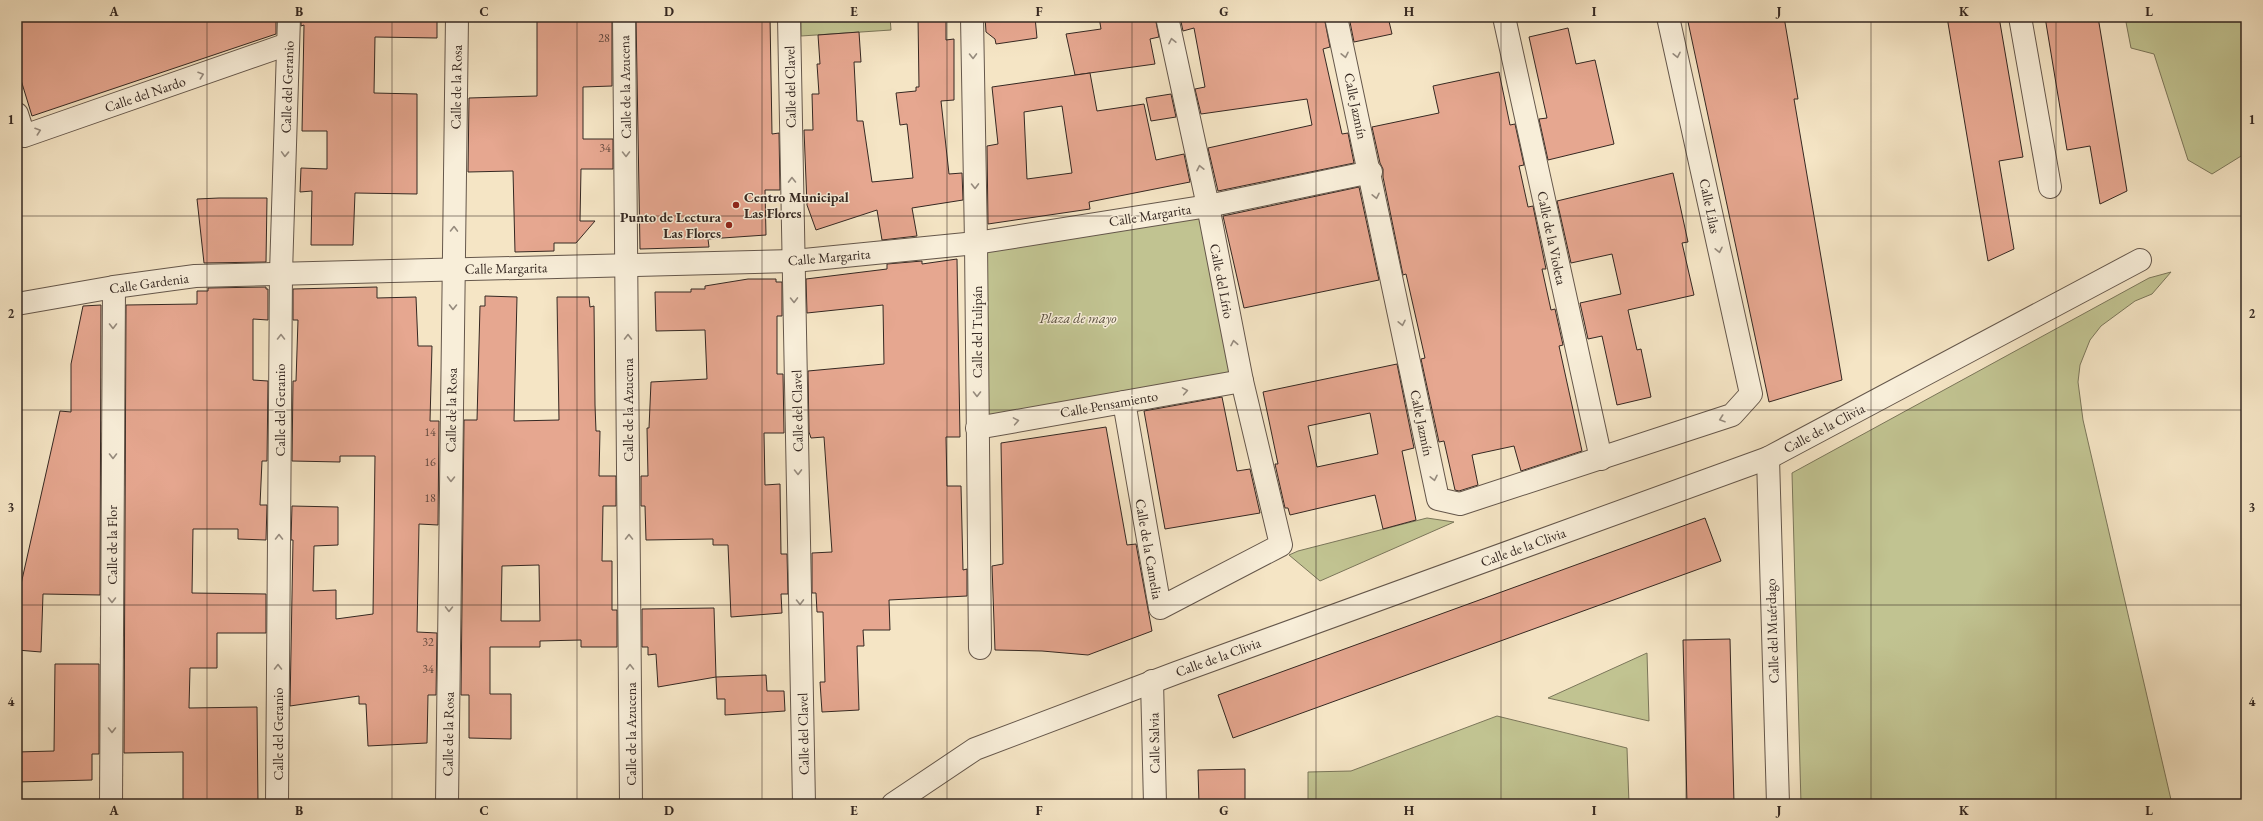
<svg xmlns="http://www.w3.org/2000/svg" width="2263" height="821" viewBox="0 0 2263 821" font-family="'EB Garamond',serif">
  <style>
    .green { fill: #c1c391; stroke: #7b765a }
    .building { fill: #e6a790; stroke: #352822; fill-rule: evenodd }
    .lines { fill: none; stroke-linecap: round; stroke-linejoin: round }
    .minor-casing { stroke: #65574b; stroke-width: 24 }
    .minor { stroke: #f8eed9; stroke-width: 22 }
    .oneway { stroke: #968b7e }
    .grid { fill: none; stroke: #352822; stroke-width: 1; stroke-opacity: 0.55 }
    .poi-dot { fill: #8f2418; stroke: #f8eed9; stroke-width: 1.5 }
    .labels { text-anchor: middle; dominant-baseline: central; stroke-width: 3; stroke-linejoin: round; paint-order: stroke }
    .number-label { font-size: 12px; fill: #61483e }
    .street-label { font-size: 14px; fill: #352822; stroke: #f8eed9 }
    .poi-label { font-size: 14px; font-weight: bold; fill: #352822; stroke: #f8eed9; text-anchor: start }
    .park-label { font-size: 14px; font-style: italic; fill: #584f3e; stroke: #f8eed9 }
    .neatline { fill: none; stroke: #352822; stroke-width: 1.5 }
    .grid-label { font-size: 13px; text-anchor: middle; font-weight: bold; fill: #352822 }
  </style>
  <rect width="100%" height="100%" fill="#f5e5c5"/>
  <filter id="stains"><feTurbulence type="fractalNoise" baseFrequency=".005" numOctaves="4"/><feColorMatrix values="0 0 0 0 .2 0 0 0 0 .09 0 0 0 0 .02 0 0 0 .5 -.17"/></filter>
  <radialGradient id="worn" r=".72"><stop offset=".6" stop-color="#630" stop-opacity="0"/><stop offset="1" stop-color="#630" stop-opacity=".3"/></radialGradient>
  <g class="green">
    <path d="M 801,17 L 890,17 L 891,30 L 801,36 Z"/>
    <path d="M 2125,17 L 2246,17 L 2246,153 L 2212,174 L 2188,160 L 2154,54 L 2131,48 Z"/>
    <path d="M 1208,206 L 1242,381 L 977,428 L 976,243 Z"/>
    <path d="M 2171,272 L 2152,294 L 2135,301 L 2101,326 L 2090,340 L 2080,365 L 2078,382 L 2083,420 L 2172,804 L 1801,804 L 1792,473 L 2149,278 Z"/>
    <path d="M 1427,518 L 1454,522 L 1320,581 L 1289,555 L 1298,551 Z"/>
    <path d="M 1647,653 L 1649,721 L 1548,698 Z"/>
    <path d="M 1497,716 L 1627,748 L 1629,804 L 1308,804 L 1308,772 L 1351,771 Z"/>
  </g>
  <g class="building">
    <path d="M 17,17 L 276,17 L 276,34 L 32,116 L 17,67 Z"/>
    <path d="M 301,17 L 437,17 L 437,38 L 375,37 L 374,93 L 417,94 L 417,194 L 355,193 L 353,245 L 311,245 L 312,191 L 300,192 L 301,168 L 327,169 L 327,131 L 302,131 L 304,25 L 301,26 Z"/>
    <path d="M 537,17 L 612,17 L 612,86 L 583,87 L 583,139 L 613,139 L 613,169 L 581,169 L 580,221 L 595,221 L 576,243 L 554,243 L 554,251 L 515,252 L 513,171 L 468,172 L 469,98 L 537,96 Z"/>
    <path d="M 636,17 L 770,17 L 772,134 L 779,133 L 780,190 L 765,190 L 766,235 L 708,239 L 709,247 L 640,249 Z"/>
    <path d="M 918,17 L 946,17 L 946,40 L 954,39 L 954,100 L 941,101 L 949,174 L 962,173 L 963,200 L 912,208 L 917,236 L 882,240 L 877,210 L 816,230 L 807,205 L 804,130 L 813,130 L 812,94 L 819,94 L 817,64 L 820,64 L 818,35 L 859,32 L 861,62 L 854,62 L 857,121 L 863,121 L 872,182 L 913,178 L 907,124 L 900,125 L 896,93 L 916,91 L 916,87 L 919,87 Z"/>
    <path d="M 985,17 L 1035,17 L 1037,38 L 996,44 L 995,39 L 986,32 Z"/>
    <path d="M 1099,17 L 1155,17 L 1159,37 L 1150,39 L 1155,64 L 1075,75 L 1066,34 L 1101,29 Z"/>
    <path d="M 1180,17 L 1324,17 L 1330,47 L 1323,49 L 1342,134 L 1348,133 L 1354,163 L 1218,191 L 1208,148 L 1312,125 L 1307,99 L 1201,114 L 1195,89 L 1205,87 L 1194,28 L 1183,31 Z"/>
    <path d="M 1349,17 L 1388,17 L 1392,34 L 1354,42 Z"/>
    <path d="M 1687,17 L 1784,17 L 1798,99 L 1794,99 L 1842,380 L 1769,402 Z"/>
    <path d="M 1947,17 L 1999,17 L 2023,157 L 1999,161 L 2014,249 L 1988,261 Z"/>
    <path d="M 2045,17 L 2098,17 L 2127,191 L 2100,204 L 2090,146 L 2067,150 Z"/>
    <path d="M 1568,28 L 1576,64 L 1595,60 L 1614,144 L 1548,160 L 1539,119 L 1547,118 L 1529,37 Z"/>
    <path d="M 1499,72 L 1510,125 L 1515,124 L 1524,165 L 1519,166 L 1528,207 L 1533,206 L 1546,269 L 1542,269 L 1551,310 L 1555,309 L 1563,345 L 1559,346 L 1582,451 L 1521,471 L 1514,446 L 1472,455 L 1478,485 L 1459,491 L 1455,490 L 1444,441 L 1439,442 L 1421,359 L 1425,358 L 1406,274 L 1403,275 L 1383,177 L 1383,169 L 1380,163 L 1372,127 L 1439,113 L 1433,86 Z"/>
    <path d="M 1090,73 L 1097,111 L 1144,104 L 1156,160 L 1184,154 L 1190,182 L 1089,202 L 1090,209 L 988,224 L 987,146 L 998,144 L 992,87 ZM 1062,106 L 1072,173 L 1027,179 L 1024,112 Z"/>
    <path d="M 1171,94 L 1176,117 L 1151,121 L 1146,98 Z"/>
    <path d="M 1673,173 L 1688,242 L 1682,243 L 1694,295 L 1628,310 L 1637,350 L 1641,349 L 1651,397 L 1617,405 L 1602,336 L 1588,339 L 1580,303 L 1621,294 L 1612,254 L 1571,263 L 1557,201 Z"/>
    <path d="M 1359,187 L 1379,280 L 1244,308 L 1223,216 Z"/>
    <path d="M 219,198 L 267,198 L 266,262 L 204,263 L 197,199 Z"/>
    <path d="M 957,259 L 960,437 L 946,437 L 947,486 L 961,486 L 963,570 L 967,569 L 967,596 L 889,600 L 890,630 L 863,630 L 864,646 L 857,646 L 859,710 L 822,712 L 820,682 L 825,682 L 823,612 L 817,612 L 816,593 L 812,593 L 812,553 L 832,552 L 824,437 L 811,438 L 809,432 L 808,371 L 884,364 L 883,305 L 807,313 L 806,279 L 887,269 L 887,264 L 922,261 L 922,264 Z"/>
    <path d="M 748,279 L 776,279 L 776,282 L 782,282 L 782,316 L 777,316 L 777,374 L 783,374 L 784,433 L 764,433 L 765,485 L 780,484 L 781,554 L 787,554 L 788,594 L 781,594 L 782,613 L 731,617 L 728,545 L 713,545 L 713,539 L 646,540 L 645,506 L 641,506 L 641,476 L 648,476 L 647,428 L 649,428 L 651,382 L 707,379 L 705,330 L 656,331 L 655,292 L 691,292 L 691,289 L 705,289 L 705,286 Z"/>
    <path d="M 266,287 L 266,289 L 268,289 L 268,320 L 253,319 L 253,380 L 268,381 L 267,461 L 262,461 L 260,505 L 267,505 L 266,540 L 238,539 L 238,529 L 193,529 L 192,593 L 266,594 L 266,633 L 217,633 L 217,668 L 190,668 L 189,708 L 257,707 L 258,804 L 183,804 L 183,752 L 124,753 L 126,305 L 197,304 L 197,291 L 208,291 L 208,288 Z"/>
    <path d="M 377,287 L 377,298 L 416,297 L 418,346 L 432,346 L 430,421 L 439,421 L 438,525 L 419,524 L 417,632 L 437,633 L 436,695 L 428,695 L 427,743 L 368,746 L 366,704 L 359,704 L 359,696 L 290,706 L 293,540 L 291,540 L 292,506 L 338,507 L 338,545 L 314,546 L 313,591 L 336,590 L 336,619 L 373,614 L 375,456 L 340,456 L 340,462 L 292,461 L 293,381 L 296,381 L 298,320 L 293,320 L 293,289 Z"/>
    <path d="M 485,296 L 517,297 L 514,421 L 559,420 L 557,297 L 589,297 L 590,307 L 594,306 L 595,405 L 596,431 L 600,431 L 599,476 L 616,476 L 616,506 L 603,506 L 602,561 L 612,561 L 612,610 L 617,610 L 617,647 L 581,647 L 581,640 L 540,641 L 540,647 L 490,647 L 490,694 L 511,694 L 511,739 L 469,738 L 469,695 L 461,695 L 464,420 L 477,420 L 480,306 L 485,306 ZM 539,565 L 540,621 L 501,621 L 502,566 Z"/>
    <path d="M 101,305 L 100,595 L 43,594 L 41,652 L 17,650 L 17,602 L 60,411 L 71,412 L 71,364 L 83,306 Z"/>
    <path d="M 1397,364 L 1414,448 L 1402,451 L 1416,520 L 1383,529 L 1375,495 L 1290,515 L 1288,508 L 1285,508 L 1275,464 L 1278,464 L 1263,392 ZM 1370,413 L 1378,454 L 1317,467 L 1308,426 Z"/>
    <path d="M 1222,397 L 1237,471 L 1250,469 L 1260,513 L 1165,529 L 1144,411 Z"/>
    <path d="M 1106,427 L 1127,545 L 1136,544 L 1152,631 L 1088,655 L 1042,651 L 995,650 L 992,566 L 1003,564 L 1001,443 Z"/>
    <path d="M 1705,518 L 1721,561 L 1233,738 L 1218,695 Z"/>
    <path d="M 714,608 L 716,677 L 658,687 L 656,654 L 648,655 L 648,647 L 642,647 L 642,609 Z"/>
    <path d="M 1730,639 L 1734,804 L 1687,804 L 1683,640 Z"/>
    <path d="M 55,664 L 99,664 L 99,754 L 92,754 L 92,780 L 17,782 L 17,752 L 54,751 Z"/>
    <path d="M 766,675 L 767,691 L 784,691 L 785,711 L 725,715 L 725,699 L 717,699 L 716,677 Z"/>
    <path d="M 1245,769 L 1245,804 L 1199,804 L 1198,770 Z"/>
  </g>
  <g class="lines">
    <defs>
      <g id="minor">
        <path d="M 624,17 L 631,804"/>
        <path d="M 789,17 L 804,804"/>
        <path d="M 972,17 L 976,243 L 980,648"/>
        <path d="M 1336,17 L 1438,499 L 1460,504 L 1732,415 L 1751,394 L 1668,17"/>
        <path d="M 1504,17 L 1601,459"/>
        <path d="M 2020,17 L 2050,187"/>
        <path d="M 17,114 L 24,136 L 288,44"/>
        <path d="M 17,304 L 114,287 L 195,276 L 794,261 L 976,243 L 1208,206 L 1371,172"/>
        <path d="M 1124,402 L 1160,608 L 1281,545 L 1242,381 L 1208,206 L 1167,17"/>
        <path d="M 977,428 L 1242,381"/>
        <path d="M 1768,458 L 1778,804"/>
        <path d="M 1152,681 L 1155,804"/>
        <path d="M 111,804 L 114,287"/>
        <path d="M 277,804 L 281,273 L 289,17"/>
        <path d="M 447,804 L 457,17"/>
        <path d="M 893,804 L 975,749 L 1176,673 L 1768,458 L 2140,260"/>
      </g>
    </defs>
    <use href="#minor" class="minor-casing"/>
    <use href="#minor" class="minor"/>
  </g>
  <defs><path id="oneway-chevron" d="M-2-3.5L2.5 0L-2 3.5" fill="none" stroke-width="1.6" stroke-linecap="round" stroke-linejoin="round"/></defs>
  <g class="oneway">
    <use href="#oneway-chevron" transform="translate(1172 41) rotate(-102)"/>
    <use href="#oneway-chevron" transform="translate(1345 55) rotate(78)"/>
    <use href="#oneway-chevron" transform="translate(1677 55) rotate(78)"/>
    <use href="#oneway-chevron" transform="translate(973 56) rotate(89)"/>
    <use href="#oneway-chevron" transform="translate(201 75) rotate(-19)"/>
    <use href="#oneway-chevron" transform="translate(38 131) rotate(-19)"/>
    <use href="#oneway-chevron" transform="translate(285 154) rotate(92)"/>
    <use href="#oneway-chevron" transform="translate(626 154) rotate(89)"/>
    <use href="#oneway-chevron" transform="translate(1200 168) rotate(-102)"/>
    <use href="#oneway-chevron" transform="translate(792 180) rotate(-91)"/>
    <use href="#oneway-chevron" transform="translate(975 186) rotate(89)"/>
    <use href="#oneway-chevron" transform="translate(1376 196) rotate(78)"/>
    <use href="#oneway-chevron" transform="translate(454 229) rotate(-89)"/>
    <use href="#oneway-chevron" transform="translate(1719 250) rotate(78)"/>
    <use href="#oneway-chevron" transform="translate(794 300) rotate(89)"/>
    <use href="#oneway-chevron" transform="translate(453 307) rotate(91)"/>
    <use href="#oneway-chevron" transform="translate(1402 323) rotate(78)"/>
    <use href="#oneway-chevron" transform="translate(113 326) rotate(90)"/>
    <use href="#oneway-chevron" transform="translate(281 337) rotate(-90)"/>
    <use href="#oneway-chevron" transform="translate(628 337) rotate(-90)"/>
    <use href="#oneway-chevron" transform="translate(1234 343) rotate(-101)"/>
    <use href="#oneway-chevron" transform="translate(1185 391) rotate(-10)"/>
    <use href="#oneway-chevron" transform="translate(977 394) rotate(90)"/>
    <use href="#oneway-chevron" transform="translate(1722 419) rotate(161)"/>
    <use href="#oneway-chevron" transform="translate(1016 421) rotate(-10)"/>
    <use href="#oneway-chevron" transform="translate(113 456) rotate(90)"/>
    <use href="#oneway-chevron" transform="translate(798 472) rotate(89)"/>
    <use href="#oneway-chevron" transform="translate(1434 478) rotate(78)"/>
    <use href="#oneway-chevron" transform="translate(451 479) rotate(91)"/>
    <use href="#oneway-chevron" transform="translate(279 537) rotate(-90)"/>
    <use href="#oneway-chevron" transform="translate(629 537) rotate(-90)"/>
    <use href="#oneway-chevron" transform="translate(112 600) rotate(90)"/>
    <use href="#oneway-chevron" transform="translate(800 602) rotate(89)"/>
    <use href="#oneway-chevron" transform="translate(449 609) rotate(91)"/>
    <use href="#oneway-chevron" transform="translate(278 667) rotate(-90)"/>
    <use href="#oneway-chevron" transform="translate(630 667) rotate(-90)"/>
    <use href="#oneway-chevron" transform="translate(112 730) rotate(90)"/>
  </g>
  <path class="grid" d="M 207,17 L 207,804M 392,17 L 392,804M 577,17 L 577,804M 762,17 L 762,804M 947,17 L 947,804M 1132,17 L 1132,804M 1316,17 L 1316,804M 1501,17 L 1501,804M 1686,17 L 1686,804M 1871,17 L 1871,804M 2056,17 L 2056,804M 17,216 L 2246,216M 17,410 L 2246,410M 17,605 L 2246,605"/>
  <g class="poi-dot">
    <circle cx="736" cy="205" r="4"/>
    <circle cx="729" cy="225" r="4"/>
  </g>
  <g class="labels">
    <g class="number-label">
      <text x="604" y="38">28</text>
      <text x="605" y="148">34</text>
      <text x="430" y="432">14</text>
      <text x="430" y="462">16</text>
      <text x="430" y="498">18</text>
      <text x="428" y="642">32</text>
      <text x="428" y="669">34</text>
    </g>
    <g class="street-label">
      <text transform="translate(287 87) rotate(-88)">Calle del Geranio</text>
      <text transform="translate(456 87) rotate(-89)">Calle de la Rosa</text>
      <text transform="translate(625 87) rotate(-91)">Calle de la Azucena</text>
      <text transform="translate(790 87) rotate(-91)">Calle del Clavel</text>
      <text transform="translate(145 94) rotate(-19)">Calle del Nardo</text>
      <text transform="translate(1356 106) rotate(78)">Calle Jazmín</text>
      <text transform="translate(1710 206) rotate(78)">Calle Lilas</text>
      <text transform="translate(1150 215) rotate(-9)">Calle Margarita</text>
      <text transform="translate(1552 238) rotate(78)">Calle de la Violeta</text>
      <text transform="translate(829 257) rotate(-5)">Calle Margarita</text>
      <text transform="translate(506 268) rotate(-1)">Calle Margarita</text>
      <text transform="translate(1222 281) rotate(79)">Calle del Lírio</text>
      <text transform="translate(149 283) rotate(-8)">Calle Gardenia</text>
      <text transform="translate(977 332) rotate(-90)">Calle del Tulipán</text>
      <text transform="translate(1109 404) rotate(-10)">Calle Pensamiento</text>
      <text transform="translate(280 410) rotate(-90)">Calle del Geranio</text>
      <text transform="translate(451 410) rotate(-89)">Calle de la Rosa</text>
      <text transform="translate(628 410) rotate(-90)">Calle de la Azucena</text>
      <text transform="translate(797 411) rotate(-91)">Calle del Clavel</text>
      <text transform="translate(1422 423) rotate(78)">Calle Jazmín</text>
      <text transform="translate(1824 428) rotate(-28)">Calle de la Clivia</text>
      <text transform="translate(112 545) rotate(-90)">Calle de la Flor</text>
      <text transform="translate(1523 547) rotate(-20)">Calle de la Clivia</text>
      <text transform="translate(1149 549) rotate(80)">Calle de la Camelia</text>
      <text transform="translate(1772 631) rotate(-92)">Calle del Muérdago</text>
      <text transform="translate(1218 657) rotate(-20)">Calle de la Clivia</text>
      <text transform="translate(278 734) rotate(-90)">Calle del Geranio</text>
      <text transform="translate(448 734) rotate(-89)">Calle de la Rosa</text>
      <text transform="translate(631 734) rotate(-90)">Calle de la Azucena</text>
      <text transform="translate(803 734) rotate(-91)">Calle del Clavel</text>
      <text transform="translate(1154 743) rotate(-91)">Calle Salvia</text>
    </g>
    <g class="poi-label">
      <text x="744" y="197">Centro Municipal<tspan x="744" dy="16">Las Flores</tspan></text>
      <text x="721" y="217" text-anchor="end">Punto de Lectura<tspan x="721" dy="16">Las Flores</tspan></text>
    </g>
    <g class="park-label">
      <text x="1078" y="318">Plaza de mayo</text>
    </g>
  </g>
  <rect width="2263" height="821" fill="none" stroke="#f5e5c5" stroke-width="44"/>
  <rect x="22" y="22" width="2219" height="777" class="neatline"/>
  <g class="grid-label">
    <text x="114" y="16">A</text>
    <text x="299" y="16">B</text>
    <text x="484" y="16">C</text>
    <text x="669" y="16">D</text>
    <text x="854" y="16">E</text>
    <text x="1039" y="16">F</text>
    <text x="1224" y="16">G</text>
    <text x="1409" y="16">H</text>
    <text x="1594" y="16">I</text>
    <text x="1779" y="16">J</text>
    <text x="1964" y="16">K</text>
    <text x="2149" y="16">L</text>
    <text x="11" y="124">1</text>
    <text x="2252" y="124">1</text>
    <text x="11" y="318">2</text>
    <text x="2252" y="318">2</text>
    <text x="11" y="512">3</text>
    <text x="2252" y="512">3</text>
    <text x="11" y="706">4</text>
    <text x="2252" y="706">4</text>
    <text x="114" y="815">A</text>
    <text x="299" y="815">B</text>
    <text x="484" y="815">C</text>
    <text x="669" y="815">D</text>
    <text x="854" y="815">E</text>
    <text x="1039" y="815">F</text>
    <text x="1224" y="815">G</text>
    <text x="1409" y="815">H</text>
    <text x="1594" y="815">I</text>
    <text x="1779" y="815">J</text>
    <text x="1964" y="815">K</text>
    <text x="2149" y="815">L</text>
  </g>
  <rect width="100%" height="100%" filter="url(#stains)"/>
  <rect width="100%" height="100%" fill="url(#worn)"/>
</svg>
